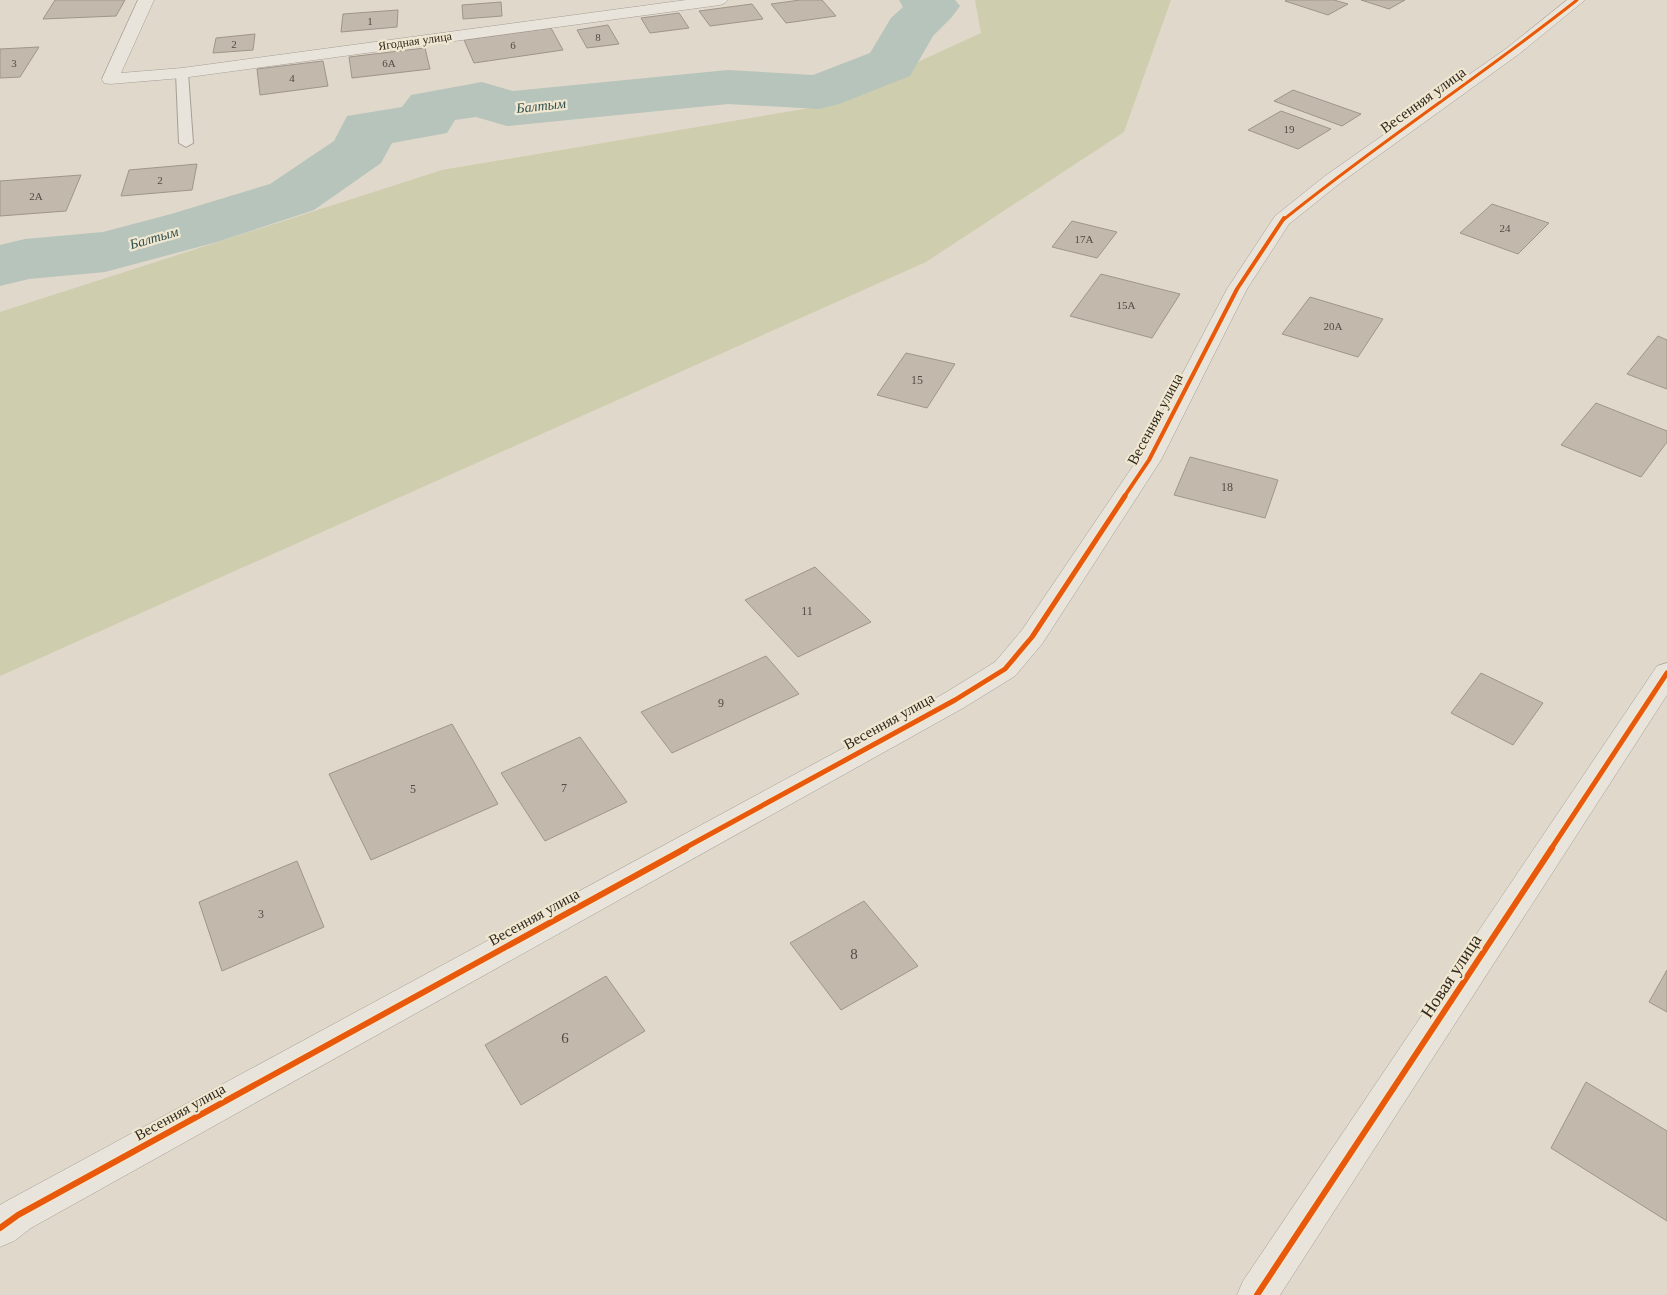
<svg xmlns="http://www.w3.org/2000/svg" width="1667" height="1295" viewBox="0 0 1667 1295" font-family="'Times New Roman',serif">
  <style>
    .green { fill: #cecdae }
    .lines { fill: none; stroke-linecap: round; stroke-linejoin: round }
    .river { fill: #b6c4bb; fill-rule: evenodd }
    .building { fill: #c3b8ac; stroke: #9f958a }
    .lane-casing { stroke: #a59e94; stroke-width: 2 }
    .street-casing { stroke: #a59e94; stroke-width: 1 }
    .lane { fill: #e8e4db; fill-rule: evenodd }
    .street { fill: #e8e4db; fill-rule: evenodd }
    .cycleway-far3-casing { stroke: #f0e7d1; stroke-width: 5 }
    .cycleway-far2-casing { stroke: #f0e7d1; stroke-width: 6 }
    .cycleway-far1-casing { stroke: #f0e7d1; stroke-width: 8 }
    .cycleway-casing { stroke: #f0e7d1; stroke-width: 9 }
    .cycleway-far3 { stroke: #e8590c; stroke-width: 3 }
    .cycleway-far2 { stroke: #e8590c; stroke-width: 4 }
    .cycleway-far1 { stroke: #e8590c; stroke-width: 5 }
    .cycleway { stroke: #e8590c; stroke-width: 6 }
    .labels { text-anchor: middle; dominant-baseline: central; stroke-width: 4.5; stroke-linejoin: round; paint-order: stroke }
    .far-number-label { font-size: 11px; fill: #564b42 }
    .far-street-label { font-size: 12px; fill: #31271e; stroke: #f0e7d1 }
    .number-label { font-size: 12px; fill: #564b42 }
    .far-water-label { font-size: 14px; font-style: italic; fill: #2f4f4d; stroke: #f0e7d1 }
    .street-label { font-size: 15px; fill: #31271e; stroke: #f0e7d1 }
    .near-number-label { font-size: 15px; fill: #564b42 }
    .near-street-label { font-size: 18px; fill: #31271e; stroke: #f0e7d1 }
  </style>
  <rect width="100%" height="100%" fill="#e0d8ca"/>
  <path class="green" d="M 975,0 L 1171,0 L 1124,132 L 926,262 L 0,676 L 0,312 L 442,170 L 822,106 L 981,33 Z"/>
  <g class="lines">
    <path class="river" d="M 899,0 L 955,0 L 960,6 L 952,17 L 933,36 L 910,76 L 839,104 L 819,109 L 728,104 L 507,126 L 476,117 L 455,120 L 447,133 L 392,143 L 381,163 L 314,210 L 217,242 L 105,272 L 29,279 L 0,286 L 0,245 L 25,239 L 103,232 L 171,214 L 270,184 L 334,141 L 347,116 L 402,107 L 411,95 L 482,82 L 513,91 L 728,70 L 813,75 L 870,53 L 891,18 L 903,7 Z"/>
  </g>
  <g class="building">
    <path d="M 55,0 L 125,0 L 116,16 L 43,19 Z"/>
    <path d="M 800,0 L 822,0 L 836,16 L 786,23 L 771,4 Z"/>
    <path d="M 1287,0 L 1334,0 L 1348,4 L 1328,15 L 1285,1 Z"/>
    <path d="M 1361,0 L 1405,0 L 1389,9 Z"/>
    <path d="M 501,2 L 502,16 L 463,19 L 462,5 Z"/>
    <path d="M 752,4 L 763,19 L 710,26 L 699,11 Z"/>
    <path d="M 398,10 L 397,27 L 341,32 L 343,14 Z"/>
    <path d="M 679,13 L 689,28 L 650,33 L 641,18 Z"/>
    <path d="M 608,25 L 619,44 L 587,48 L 577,30 Z"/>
    <path d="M 551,28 L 563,50 L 474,63 L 464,40 Z"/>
    <path d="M 255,34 L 253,50 L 213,53 L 216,38 Z"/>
    <path d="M 39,47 L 20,77 L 0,78 L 0,49 Z"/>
    <path d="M 425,48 L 430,69 L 352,78 L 349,57 Z"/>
    <path d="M 323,61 L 328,86 L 260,95 L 257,69 Z"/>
    <path d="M 1293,90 L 1361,114 L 1342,126 L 1274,101 Z"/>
    <path d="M 1281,111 L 1331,129 L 1298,149 L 1248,130 Z"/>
    <path d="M 197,164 L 192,190 L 121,196 L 129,170 Z"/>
    <path d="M 81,175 L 66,211 L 0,216 L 0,181 Z"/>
    <path d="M 1492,204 L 1549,223 L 1518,254 L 1460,233 Z"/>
    <path d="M 1072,221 L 1117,232 L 1097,258 L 1052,247 Z"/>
    <path d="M 1101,274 L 1180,294 L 1152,338 L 1070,316 Z"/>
    <path d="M 1310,297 L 1383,319 L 1358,357 L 1282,334 Z"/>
    <path d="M 1658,336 L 1667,340 L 1667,389 L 1627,374 Z"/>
    <path d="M 906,353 L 955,364 L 927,408 L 877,395 Z"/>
    <path d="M 1596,403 L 1667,431 L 1667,442 L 1641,477 L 1561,445 Z"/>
    <path d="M 1190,457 L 1278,480 L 1265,518 L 1174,495 Z"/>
    <path d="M 815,567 L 871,622 L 798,657 L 745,600 Z"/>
    <path d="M 766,656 L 799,694 L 672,753 L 641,712 Z"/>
    <path d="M 1481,673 L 1543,703 L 1513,745 L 1451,713 Z"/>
    <path d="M 452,724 L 498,804 L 371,860 L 329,774 Z"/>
    <path d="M 580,737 L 627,802 L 545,841 L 501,773 Z"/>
    <path d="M 297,861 L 324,927 L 222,971 L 199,902 Z"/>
    <path d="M 864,901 L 918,966 L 841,1010 L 790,943 Z"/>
    <path d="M 1667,970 L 1667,1012 L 1649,1002 Z"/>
    <path d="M 606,976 L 645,1031 L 521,1105 L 485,1045 Z"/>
    <path d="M 1586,1082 L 1667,1131 L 1667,1221 L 1551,1148 Z"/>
  </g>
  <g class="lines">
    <defs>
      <path id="lane" d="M 182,69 L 188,73 L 193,143 L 186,147 L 179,143 L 176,73 Z"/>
      <g id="street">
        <path d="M 138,0 L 154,0 L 121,73 L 182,68 L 686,0 L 728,0 L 725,3 L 720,5 L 182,78 L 110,84 L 104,83 L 102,79 Z"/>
        <path d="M 1567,0 L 1585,0 L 1519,54 L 1339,184 L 1289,224 L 1247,289 L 1161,460 L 1042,644 L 1015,676 L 965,707 L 31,1228 L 14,1241 L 0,1247 L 0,1205 L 5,1202 L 945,693 L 995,662 L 1022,630 L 1137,460 L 1227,289 L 1275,216 L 1325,176 L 1507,48 Z"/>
        <path d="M 1667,663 L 1667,695 L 1280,1295 L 1237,1295 L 1243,1281 L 1657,666 Z"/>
      </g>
    </defs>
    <use href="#lane" class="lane-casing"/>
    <use href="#street" class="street-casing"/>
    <use href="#lane" class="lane"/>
    <use href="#street" class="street"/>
    <defs>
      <path id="cycleway-far3" d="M 1283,220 C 1378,143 1481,76 1577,0"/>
      <path id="cycleway-far2" d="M 1124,497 L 1149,460 L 1237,289 L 1284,218"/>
      <g id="cycleway-far1">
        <path d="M 683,849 L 955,700 L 1005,669 L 1032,637 L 1125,496"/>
        <path d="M 1551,849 L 1667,673"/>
      </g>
      <g id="cycleway">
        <path d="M 0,1228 L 18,1215 L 686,848"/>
        <path d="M 1257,1295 L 1552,848"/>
      </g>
    </defs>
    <use href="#cycleway-far3" class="cycleway-far3-casing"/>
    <use href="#cycleway-far2" class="cycleway-far2-casing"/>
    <use href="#cycleway-far1" class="cycleway-far1-casing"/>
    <use href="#cycleway" class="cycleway-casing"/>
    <use href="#cycleway-far3" class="cycleway-far3"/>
    <use href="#cycleway-far2" class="cycleway-far2"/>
    <use href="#cycleway-far1" class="cycleway-far1"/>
    <use href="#cycleway" class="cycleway"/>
  </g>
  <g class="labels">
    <g class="far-number-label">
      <text x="370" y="21">1</text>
      <text x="598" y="37">8</text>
      <text x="234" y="44">2</text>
      <text x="513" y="45">6</text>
      <text x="14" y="63">3</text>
      <text x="389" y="63">6А</text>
      <text x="292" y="78">4</text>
      <text x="1289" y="129">19</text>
      <text x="160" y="180">2</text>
      <text x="36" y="196">2А</text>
      <text x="1505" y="228">24</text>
      <text x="1084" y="239">17А</text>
      <text x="1126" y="305">15А</text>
      <text x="1333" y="326">20А</text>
    </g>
    <g class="far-street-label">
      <text transform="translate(415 41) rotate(-8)">Ягодная улица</text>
    </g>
    <g class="number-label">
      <text x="917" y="380">15</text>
      <text x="1227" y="487">18</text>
      <text x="807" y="611">11</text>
      <text x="721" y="703">9</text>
      <text x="564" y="788">7</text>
      <text x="413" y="789">5</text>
      <text x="261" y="914">3</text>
    </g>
    <g class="far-water-label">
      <text transform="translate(541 106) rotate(-6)">Балтым</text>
      <text transform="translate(154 238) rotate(-16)">Балтым</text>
    </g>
    <g class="street-label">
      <text transform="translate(1423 100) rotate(-36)">Весенняя улица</text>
      <text transform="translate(1155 419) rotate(-62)">Весенняя улица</text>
      <text transform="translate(889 721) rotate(-29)">Весенняя улица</text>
      <text transform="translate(534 917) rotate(-29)">Весенняя улица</text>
      <text transform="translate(180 1112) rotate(-29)">Весенняя улица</text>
    </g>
    <g class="near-number-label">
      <text x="854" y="954">8</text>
      <text x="565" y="1038">6</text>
    </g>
    <g class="near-street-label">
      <text transform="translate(1451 976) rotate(-57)">Новая улица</text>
    </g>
  </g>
</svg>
